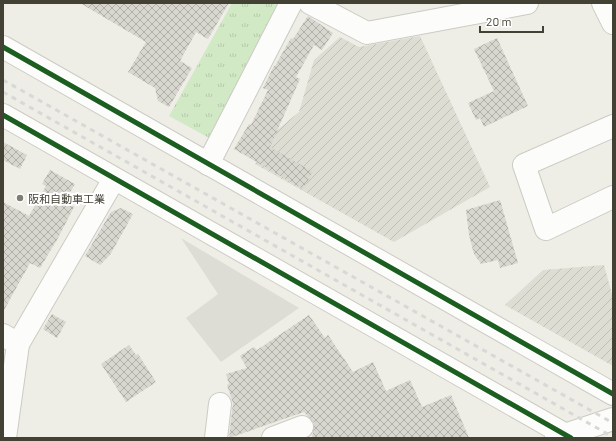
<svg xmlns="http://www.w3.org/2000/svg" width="616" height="441" viewBox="0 0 616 441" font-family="Barlow,'Noto Sans JP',sans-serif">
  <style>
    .industrial { fill: url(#industrial-furrows) }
    .park { fill: url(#park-tufts) }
    .parking { fill: #ddddd6 }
    .building { fill: url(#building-cross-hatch) }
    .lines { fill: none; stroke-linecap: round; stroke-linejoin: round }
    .minor-casing { stroke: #cccbc4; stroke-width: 24 }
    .tertiary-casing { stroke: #cccbc4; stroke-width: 24 }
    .minor { stroke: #fcfcfb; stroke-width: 22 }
    .tertiary { stroke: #fcfcfb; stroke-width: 22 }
    .rail { stroke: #d8d8d7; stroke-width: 3; stroke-dasharray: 5 5; stroke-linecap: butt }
    .cycleway-casing { stroke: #fff; stroke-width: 8 }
    .cycleway { stroke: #1b5e20; stroke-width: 5 }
    .poi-dot { fill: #7f7e72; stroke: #fff; stroke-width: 1.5 }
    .labels { text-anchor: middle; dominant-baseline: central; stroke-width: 4; stroke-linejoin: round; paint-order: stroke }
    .poi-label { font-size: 11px; fill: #434134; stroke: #fff; text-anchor: start }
  </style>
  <defs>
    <pattern id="industrial-furrows" width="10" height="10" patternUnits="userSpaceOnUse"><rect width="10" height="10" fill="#deddd4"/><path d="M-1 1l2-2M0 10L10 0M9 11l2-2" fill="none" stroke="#c0bfb7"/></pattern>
    <pattern id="park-tufts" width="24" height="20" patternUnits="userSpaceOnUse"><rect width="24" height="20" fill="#d2e9c6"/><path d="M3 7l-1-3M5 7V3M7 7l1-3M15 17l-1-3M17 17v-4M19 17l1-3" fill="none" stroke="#b6c9ab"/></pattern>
    <pattern id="building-cross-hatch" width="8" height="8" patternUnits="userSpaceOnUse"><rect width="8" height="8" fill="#d7d7cf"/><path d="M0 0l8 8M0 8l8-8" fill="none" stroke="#b0b0a9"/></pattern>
  </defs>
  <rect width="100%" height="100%" fill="#eeeee6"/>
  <g class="industrial">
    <path d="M 420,36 L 490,187 L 394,242 L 255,164 L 270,136 L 299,112 L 314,60 L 340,37 L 359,47 Z"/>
    <path d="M 604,265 L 613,298 L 613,366 L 505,305 L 543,270 Z"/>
  </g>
  <path class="park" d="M 232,3 L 278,3 L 279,5 L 211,139 L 169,116 Z"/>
  <path class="parking" d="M 181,238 L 191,244 L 299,308 L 221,362 L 186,318 L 218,294 Z"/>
  <g class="building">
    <path d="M 80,3 L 229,3 L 208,39 L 196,32 L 180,61 L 192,68 L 169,107 L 158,101 L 155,88 L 128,72 L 146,42 Z"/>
    <path d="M 308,16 L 333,33 L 322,50 L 314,45 L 296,77 L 300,79 L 270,147 L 313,172 L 303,189 L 234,149 L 249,124 L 251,125 L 268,90 L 263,88 L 274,66 L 275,66 L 291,38 L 293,39 Z"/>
    <path d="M 497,38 L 528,106 L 484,127 L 480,118 L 476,120 L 468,103 L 494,91 L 474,49 Z"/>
    <path d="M 3,142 L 27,155 L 20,169 L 3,160 Z"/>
    <path d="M 50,170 L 75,184 L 65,202 L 74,207 L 58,238 L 40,268 L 30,263 L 3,312 L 3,202 L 29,216 L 46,186 L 42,184 Z"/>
    <path d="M 500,200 L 518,263 L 500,268 L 498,260 L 481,264 L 474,254 L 469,235 L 466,210 Z"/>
    <path d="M 121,208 L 133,214 L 110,255 L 100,265 L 85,256 L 111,212 Z"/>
    <path d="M 52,314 L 66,322 L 57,338 L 43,329 Z"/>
    <path d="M 309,315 L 325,338 L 328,335 L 353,372 L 373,362 L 386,391 L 410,380 L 422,407 L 451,395 L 469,438 L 312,438 L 314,423 L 304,412 L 229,438 L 233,403 L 227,385 L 229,384 L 226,374 L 247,368 L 240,356 L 254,347 L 257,350 Z"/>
    <path d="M 129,345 L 136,355 L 138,354 L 156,382 L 126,402 L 101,364 Z"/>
  </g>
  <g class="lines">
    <defs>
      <g id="minor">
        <path d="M 310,3 L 367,33 L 527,3"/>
        <path d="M 603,3 L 613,23"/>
        <path d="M 613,126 L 524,165 L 546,229 L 613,197"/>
        <path d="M 208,164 L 291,3"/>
        <path d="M 3,335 L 18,344"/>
        <path d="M 216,438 L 220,404"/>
        <path d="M 273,438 L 302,427"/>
        <path d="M 556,438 L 613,419"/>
      </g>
      <g id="tertiary">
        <path d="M 3,47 L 613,394"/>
        <path d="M 3,115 L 571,438"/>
        <path d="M 5,438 L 18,344 L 114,179"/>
      </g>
    </defs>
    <use href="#minor" class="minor-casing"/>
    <use href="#tertiary" class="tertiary-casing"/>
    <use href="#minor" class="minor"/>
    <use href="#tertiary" class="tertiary"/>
    <g class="rail">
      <path d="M 3,80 L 613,423"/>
      <path d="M 3,92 L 613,437"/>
    </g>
    <defs>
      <g id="cycleway">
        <path d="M 3,47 L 613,394"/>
        <path d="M 3,115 L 571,438"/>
      </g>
    </defs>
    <use href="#cycleway" class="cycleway-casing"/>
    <use href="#cycleway" class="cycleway"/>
  </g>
  <circle class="poi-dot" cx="20" cy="198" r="4"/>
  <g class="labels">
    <g class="poi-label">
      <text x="28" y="198">阪和自動車工業</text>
    </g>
  </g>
  <rect width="616" height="441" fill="none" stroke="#434134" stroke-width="8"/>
  <path d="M480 26v6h63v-6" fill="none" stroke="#434134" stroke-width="2"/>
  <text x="486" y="26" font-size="12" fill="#434134" stroke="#ffffff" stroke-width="3" paint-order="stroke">20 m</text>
</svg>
